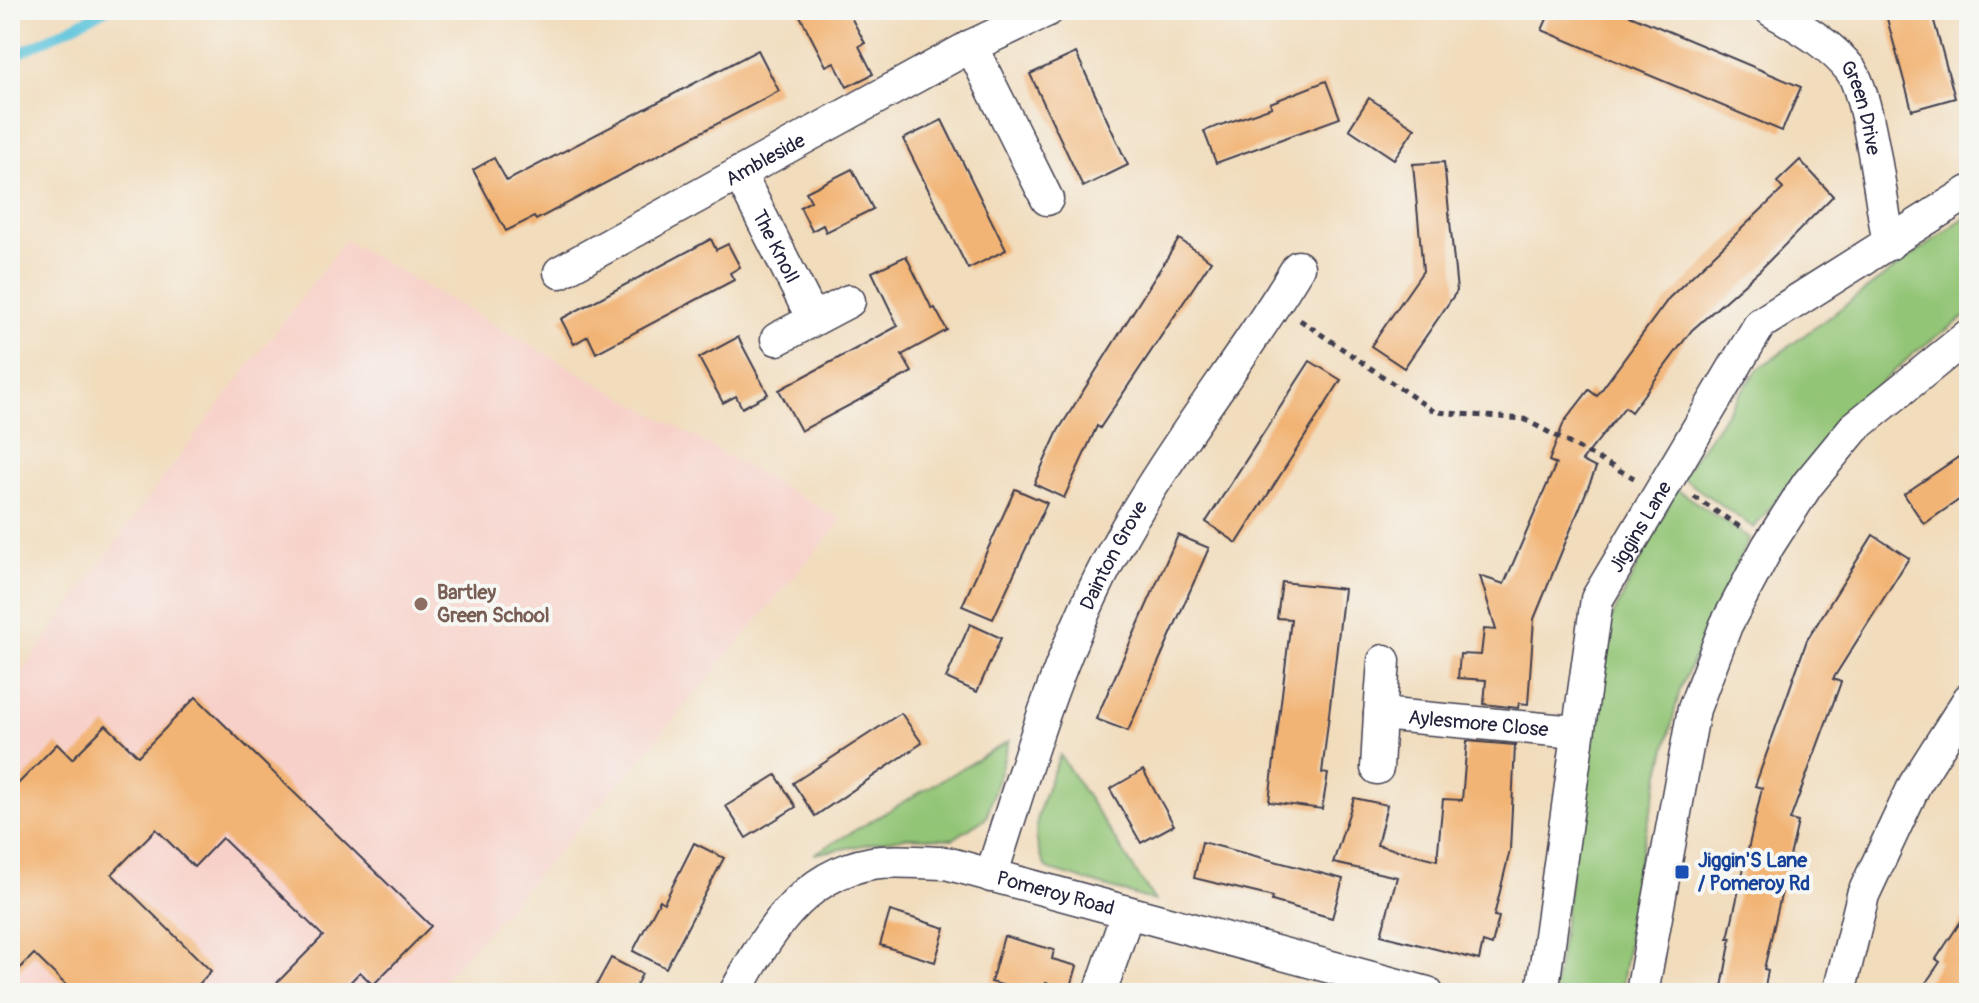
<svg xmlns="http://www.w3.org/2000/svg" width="1979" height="1003" viewBox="0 0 1979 1003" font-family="Pangolin,sans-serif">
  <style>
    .built { fill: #f7d1c9 }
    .green { fill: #93c576; stroke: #5a7458; stroke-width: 2 }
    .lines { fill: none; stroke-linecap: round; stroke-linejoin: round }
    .stream { stroke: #5dc4db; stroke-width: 10 }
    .building { fill: #f2b475 }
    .minor-casing { stroke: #413e4e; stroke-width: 35 }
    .path { stroke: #413e4e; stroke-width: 5; stroke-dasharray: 6 6; stroke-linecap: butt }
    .minor { stroke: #fff; stroke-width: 32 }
    .education-dot { fill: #8d6e63; stroke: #f6f6f2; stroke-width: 3 }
    .transit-dot { fill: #1a4fb4; stroke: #f6f6f2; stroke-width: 3 }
    .labels { text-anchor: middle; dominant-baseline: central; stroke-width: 8; stroke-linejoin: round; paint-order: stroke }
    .street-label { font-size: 20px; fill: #22223b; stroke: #f6f6f2 }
    .education-label { font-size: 20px; font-weight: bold; fill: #785e54; stroke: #f6f6f2; text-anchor: start }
    .transit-label { font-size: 20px; font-weight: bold; fill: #164399; stroke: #f6f6f2; text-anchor: start }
  </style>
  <rect width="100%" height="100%" fill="#f6f6f2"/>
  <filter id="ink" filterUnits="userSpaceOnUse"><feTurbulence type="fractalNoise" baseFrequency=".0125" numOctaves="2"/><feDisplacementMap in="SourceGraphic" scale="16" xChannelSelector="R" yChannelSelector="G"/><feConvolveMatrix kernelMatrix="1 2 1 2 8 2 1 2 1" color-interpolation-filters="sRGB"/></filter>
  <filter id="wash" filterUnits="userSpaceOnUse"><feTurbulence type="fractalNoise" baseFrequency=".006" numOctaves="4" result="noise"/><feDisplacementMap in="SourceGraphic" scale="32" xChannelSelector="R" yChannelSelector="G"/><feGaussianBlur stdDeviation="1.8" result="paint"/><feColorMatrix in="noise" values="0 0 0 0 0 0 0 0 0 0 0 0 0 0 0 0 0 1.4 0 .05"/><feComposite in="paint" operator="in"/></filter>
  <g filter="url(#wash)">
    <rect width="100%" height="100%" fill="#f1dcbc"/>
    <path class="built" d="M 345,241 L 842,520 L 642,757 L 432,993 L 10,993 L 10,687 L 163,478 Z"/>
    <g class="green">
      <path d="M 1969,214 L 1969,314 L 1915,352 L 1845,416 L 1754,528 L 1681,477 L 1757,370 Z"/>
      <path d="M 1676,489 L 1749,538 L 1680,689 L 1640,857 L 1621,993 L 1554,993 L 1606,630 Z"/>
      <path d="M 1009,741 L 986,818 L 953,839 L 907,837 L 814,854 Z"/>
      <path d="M 1060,755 L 1155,901 L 1047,869 C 1023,831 1045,794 1060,755 Z"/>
    </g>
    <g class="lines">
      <path class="stream" d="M 10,58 L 105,10"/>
    </g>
    <g id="blocks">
      <g class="building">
        <path d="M 797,10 L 847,10 L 865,43 L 859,46 L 873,74 L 847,87 L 834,62 L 826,66 Z"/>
        <path d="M 1551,10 L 1618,10 L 1801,87 L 1782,131 L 1542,30 Z"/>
        <path d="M 1905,10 L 1931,10 L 1955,98 L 1912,110 L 1886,15 Z"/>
        <path d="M 758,50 L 779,91 L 536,220 L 534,217 L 506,231 L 473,170 L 494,158 L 507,181 Z"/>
        <path d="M 1076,53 L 1128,165 L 1083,187 L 1030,74 Z"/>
        <path d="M 1326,81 L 1340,118 L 1216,163 L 1204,131 L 1272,107 L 1270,103 Z"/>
        <path d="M 1369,98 L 1415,128 L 1394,159 L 1349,129 Z"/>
        <path d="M 942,120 L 1006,250 L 968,269 L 903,139 Z"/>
        <path d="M 1800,160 L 1833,196 L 1760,270 L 1692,330 L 1631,412 L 1625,407 L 1582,461 L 1596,468 L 1534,619 L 1528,704 L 1519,703 L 1518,708 L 1484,704 L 1486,680 L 1458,678 L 1460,654 L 1481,655 L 1484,629 L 1496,630 L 1480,576 L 1504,584 L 1556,464 L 1549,461 L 1564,422 L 1589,390 L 1597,396 L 1669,298 L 1783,189 L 1777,182 Z"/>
        <path d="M 1444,162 L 1457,291 L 1404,368 L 1371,346 L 1423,271 L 1413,164 Z"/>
        <path d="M 852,169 L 873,209 L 826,232 L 823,225 L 812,231 L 800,207 L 811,201 L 806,192 Z"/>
        <path d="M 711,239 L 716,250 L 728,244 L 740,267 L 730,273 L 734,280 L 596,353 L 588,336 L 574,344 L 561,319 Z"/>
        <path d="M 1179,239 L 1211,261 L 1100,428 L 1097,426 L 1064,498 L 1034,484 L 1058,431 Z"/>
        <path d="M 906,256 L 932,309 L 935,308 L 947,330 L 902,355 L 912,372 L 801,431 L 779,390 L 898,326 L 872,272 Z"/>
        <path d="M 738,337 L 768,394 L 742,408 L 736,396 L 723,403 L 699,358 Z"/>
        <path d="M 1310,361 L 1341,380 L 1237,543 L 1206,522 Z"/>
        <path d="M 1969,450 L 1969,493 L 1924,524 L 1904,494 Z"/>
        <path d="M 1015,489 L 1047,503 L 993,619 L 962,606 Z"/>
        <path d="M 1178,535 L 1209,548 L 1128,731 L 1096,719 Z"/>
        <path d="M 1873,535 L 1909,558 L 1833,679 L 1841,682 L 1790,820 L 1798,822 L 1764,969 L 1768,970 L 1764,993 L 1721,993 L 1731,938 L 1728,938 L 1762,788 L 1755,786 L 1807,640 Z"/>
        <path d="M 1282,582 L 1344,589 L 1322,773 L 1328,774 L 1322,809 L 1269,802 L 1291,619 L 1277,618 Z"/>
        <path d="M 970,624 L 1001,638 L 977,692 L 946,678 Z"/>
        <path d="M 196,697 L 431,926 L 373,985 L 360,972 L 340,993 L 267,993 L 323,936 L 222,838 L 194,867 L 156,829 L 112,874 L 211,971 L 191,993 L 74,993 L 34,954 L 10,979 L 10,792 L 57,744 L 72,759 L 106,725 L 138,756 Z"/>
        <path d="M 901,713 L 922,743 L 815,816 L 793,783 Z"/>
        <path d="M 1467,741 L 1515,745 L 1510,850 L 1494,916 L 1499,917 L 1492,945 L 1483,942 L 1479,960 L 1381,935 L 1397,877 L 1333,863 L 1354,798 L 1387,805 L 1377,845 L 1437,860 L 1443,799 L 1462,800 Z"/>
        <path d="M 1143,770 L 1174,825 L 1141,843 L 1110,789 Z"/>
        <path d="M 776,775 L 796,807 L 746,838 L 726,806 Z"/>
        <path d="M 1202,842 L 1343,879 L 1332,918 L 1272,901 L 1273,897 L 1194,878 Z"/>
        <path d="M 694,843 L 724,858 L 666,968 L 633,951 L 660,900 L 664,903 Z"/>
        <path d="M 1969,909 L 1969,993 L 1919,993 L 1940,962 L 1936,959 Z"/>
        <path d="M 890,911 L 945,928 L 935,962 L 880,945 Z"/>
        <path d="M 1004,936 L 1054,950 L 1052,959 L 1077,966 L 1070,990 L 1046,983 L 1043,993 L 1030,993 L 991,982 Z"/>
        <path d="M 611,958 L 642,974 L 632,993 L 592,993 Z"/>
      </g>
    </g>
  </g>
  <g filter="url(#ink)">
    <use href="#blocks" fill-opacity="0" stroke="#413e4e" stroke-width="2"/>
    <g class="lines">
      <defs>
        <g id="minor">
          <path id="s1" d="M 1771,10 C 1799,27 1829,43 1850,69 C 1869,93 1882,209 1889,244"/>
          <path d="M 971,46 L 1047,199"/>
          <path id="s2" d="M 739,173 L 813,319"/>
          <path id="s3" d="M 560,272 L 971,46 L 1048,10"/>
          <path d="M 777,339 L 849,301"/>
          <path id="s4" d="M 1384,661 L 1380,714 L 1576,732"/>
          <path d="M 1377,768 L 1380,714"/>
          <path id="s5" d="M 991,876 C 1027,764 1059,651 1116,547 C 1169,449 1241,362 1298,267"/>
          <path id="s6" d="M 735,993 C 767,935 801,875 872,863 C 895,859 922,863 946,863 L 1427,993"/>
          <path d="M 1100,993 L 1127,914"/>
          <path id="s7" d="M 1542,993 L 1597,599 L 1760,324 L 1969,192"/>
          <path d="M 1642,993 L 1694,709 L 1726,625 L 1768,546 L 1807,485 L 1854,428 L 1969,335"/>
          <path d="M 1839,993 L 1863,895 L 1915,784 L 1969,699"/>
        </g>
      </defs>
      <use href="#minor" class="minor-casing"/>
      <g class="path">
        <path d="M 10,18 L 19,10"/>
        <path d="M 1300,320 L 1435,412 L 1524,419 L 1634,478"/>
        <path d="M 1694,497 L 1743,529"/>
      </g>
      <use href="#minor" class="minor"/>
    </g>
  </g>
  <circle class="education-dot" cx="421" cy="604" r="8"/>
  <rect class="transit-dot" x="1674" y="864" width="16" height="16" rx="4"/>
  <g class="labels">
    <g class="street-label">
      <text stroke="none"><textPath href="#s1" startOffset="140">Green Drive</textPath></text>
      <text stroke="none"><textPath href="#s3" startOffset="234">Ambleside</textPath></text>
      <text stroke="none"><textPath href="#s2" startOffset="82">The Knoll</textPath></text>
      <text stroke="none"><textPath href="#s7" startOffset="482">Jiggins Lane</textPath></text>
      <text stroke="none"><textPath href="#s5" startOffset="344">Dainton Grove</textPath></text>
      <text stroke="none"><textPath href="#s4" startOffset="152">Aylesmore Close</textPath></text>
      <text stroke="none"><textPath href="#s6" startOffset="384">Pomeroy Road</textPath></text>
    </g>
    <g class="education-label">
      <text x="437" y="592">Bartley<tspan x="437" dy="23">Green School</tspan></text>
    </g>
    <g class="transit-label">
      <text x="1698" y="860">Jiggin'S Lane<tspan x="1698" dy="23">/ Pomeroy Rd</tspan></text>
    </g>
  </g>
  <rect width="1979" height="1003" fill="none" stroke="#f6f6f2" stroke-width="40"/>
</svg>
